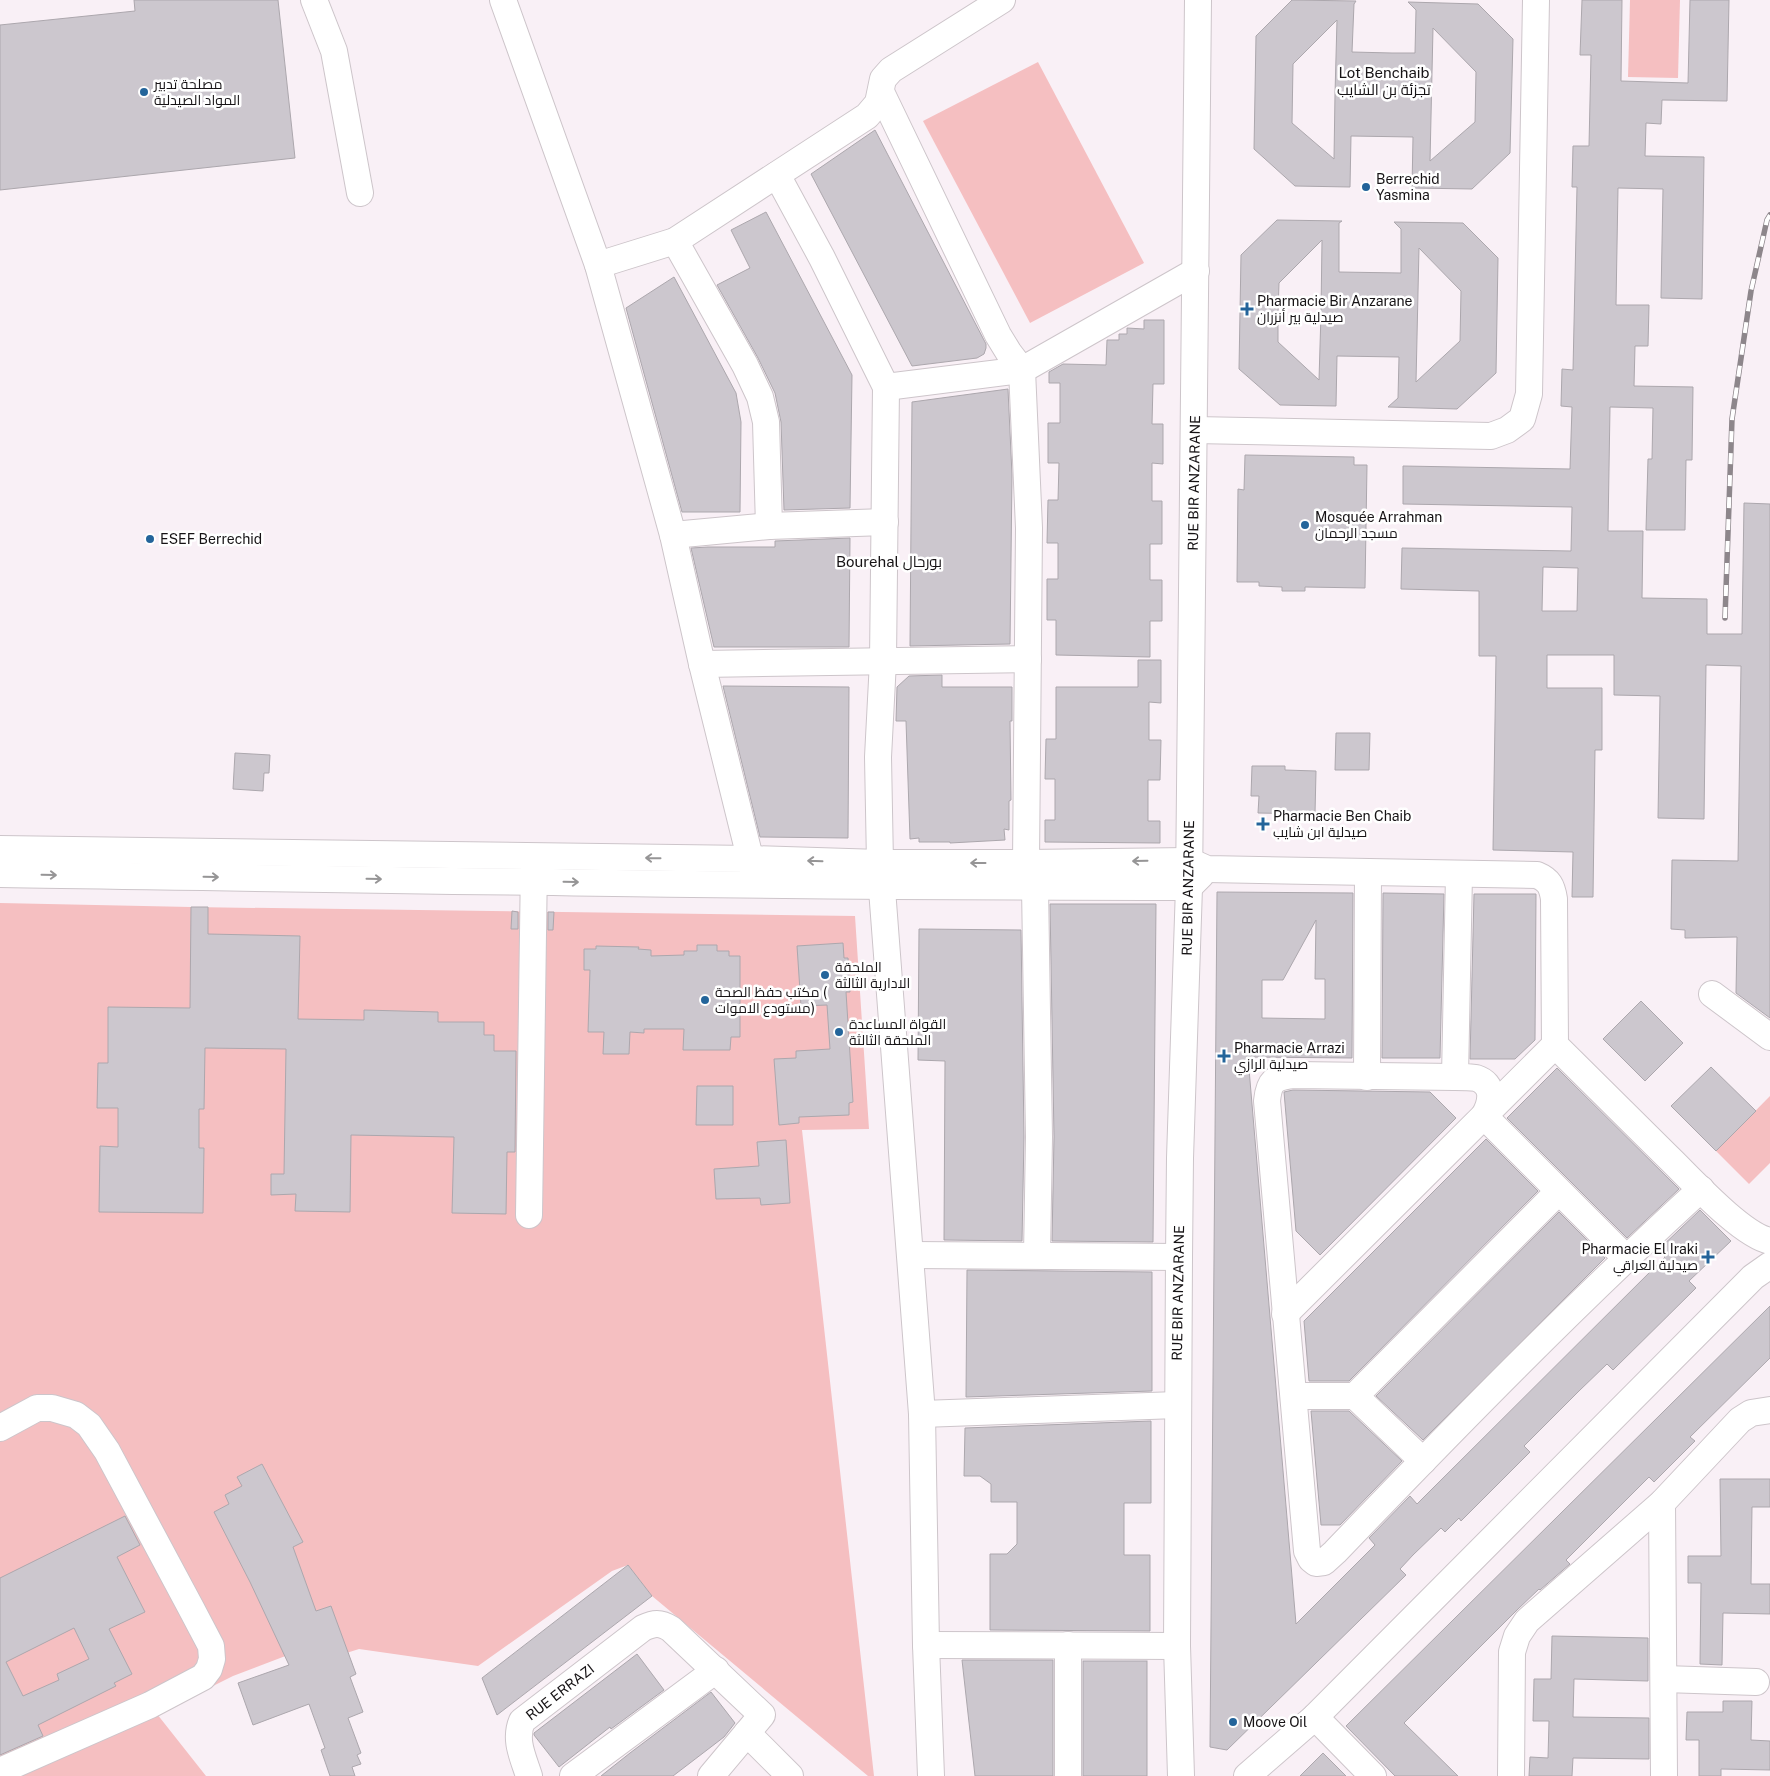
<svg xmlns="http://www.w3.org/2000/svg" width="1770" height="1776" viewBox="0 0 1770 1776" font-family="'Public Sans',Cairo,sans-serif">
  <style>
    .green { fill: #f5bfc1 }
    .building { fill: #ccc7ce; stroke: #aca7ad; fill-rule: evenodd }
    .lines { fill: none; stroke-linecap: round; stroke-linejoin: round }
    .minor-casing { stroke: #cdc5ca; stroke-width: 28 }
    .minor { stroke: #fff; stroke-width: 26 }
    .rail-casing { stroke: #8d868b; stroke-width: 5.5 }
    .rail { stroke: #fff; stroke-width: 4; stroke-dasharray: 11; stroke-linecap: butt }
    .oneway { stroke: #969596 }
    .poi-dot { fill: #23649a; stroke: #fff; stroke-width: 2 }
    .labels { text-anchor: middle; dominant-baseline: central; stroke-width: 5; stroke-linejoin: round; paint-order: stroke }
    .poi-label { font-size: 14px; fill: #161315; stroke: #fff; text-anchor: start }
    .street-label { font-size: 14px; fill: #161315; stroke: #fff }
    .neighbourhood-label { font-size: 15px; fill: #161315; stroke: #fff }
  </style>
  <rect width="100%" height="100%" fill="#f9f0f6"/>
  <g class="green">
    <path d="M 1630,0 L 1680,0 L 1678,78 L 1628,77 Z"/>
    <path d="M 1038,62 L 1144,263 L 1030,323 L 923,121 Z"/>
    <path d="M 0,903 L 191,907 L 855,916 L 869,1129 L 802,1130 L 874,1776 L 868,1776 L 652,1596 L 628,1565 L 612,1571 L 478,1666 L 359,1649 L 315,1663 L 309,1647 L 233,1676 L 157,1714 L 206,1776 L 0,1776 Z"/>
    <path d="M 1770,1096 L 1770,1163 L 1749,1184 L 1716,1151 Z"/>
  </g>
  <g class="building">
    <path d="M 134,0 L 278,0 L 295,158 L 0,190 L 0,25 L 135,11 Z"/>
    <path d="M 1292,0 L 1356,1 L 1354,4 L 1352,52 L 1392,53 L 1415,53 L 1416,10 L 1408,2 L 1478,4 L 1513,39 L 1510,153 L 1472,189 L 1412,188 L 1413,137 L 1351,136 L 1350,187 L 1295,186 L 1254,149 L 1256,36 ZM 1337,20 L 1335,94 L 1334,159 L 1292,123 L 1293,64 ZM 1433,28 L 1476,72 L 1475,122 L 1430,161 Z"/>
    <path d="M 1582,0 L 1622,0 L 1621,81 L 1688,83 L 1690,0 L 1729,0 L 1727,101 L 1662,100 L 1661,124 L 1646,123 L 1645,156 L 1704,157 L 1702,299 L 1661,298 L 1663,189 L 1618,188 L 1616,305 L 1649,305 L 1648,346 L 1635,346 L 1634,386 L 1693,387 L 1692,460 L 1686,460 L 1685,530 L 1646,530 L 1648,459 L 1652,459 L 1653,408 L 1610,407 L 1608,531 L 1643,531 L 1642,598 L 1707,599 L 1707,634 L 1742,634 L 1744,503 L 1770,504 L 1770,1018 L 1736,993 L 1737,937 L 1685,938 L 1685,930 L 1671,929 L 1672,860 L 1738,861 L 1741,666 L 1706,665 L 1704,819 L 1658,818 L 1660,696 L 1614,695 L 1614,655 L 1547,655 L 1547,688 L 1602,688 L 1602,750 L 1595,750 L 1593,897 L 1572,897 L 1573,852 L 1493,850 L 1496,656 L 1479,656 L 1479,591 L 1401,589 L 1402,548 L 1571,551 L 1572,507 L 1403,504 L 1403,466 L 1570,469 L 1572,407 L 1561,406 L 1562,369 L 1573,370 L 1577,187 L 1572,187 L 1573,146 L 1589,146 L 1591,55 L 1580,55 ZM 1543,567 L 1578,568 L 1577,611 L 1542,611 Z"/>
    <path d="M 875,130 L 986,344 L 986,348 L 984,354 L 977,358 L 912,366 L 811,174 Z"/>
    <path d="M 766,212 L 852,375 L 850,508 L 784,510 L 781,422 L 775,393 L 758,358 L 717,285 L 750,268 L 731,230 Z"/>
    <path d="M 1277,220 L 1342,221 L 1339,223 L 1339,272 L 1401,273 L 1401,229 L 1394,222 L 1463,223 L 1498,258 L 1496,373 L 1457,409 L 1388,407 L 1398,398 L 1399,357 L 1337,356 L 1336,406 L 1280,405 L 1239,369 L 1241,255 ZM 1322,240 L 1321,313 L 1319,380 L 1278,342 L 1278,313 L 1279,283 ZM 1419,248 L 1461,291 L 1460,341 L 1416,382 Z"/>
    <path d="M 674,277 L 736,393 L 741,422 L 740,512 L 682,512 L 626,308 Z"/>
    <path d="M 1144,320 L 1164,320 L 1164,384 L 1153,384 L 1152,424 L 1163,424 L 1163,464 L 1152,463 L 1152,501 L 1162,501 L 1162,544 L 1150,544 L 1150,580 L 1162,580 L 1162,621 L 1150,621 L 1150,657 L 1056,655 L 1056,620 L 1047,620 L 1047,579 L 1058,579 L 1058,543 L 1047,543 L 1048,500 L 1058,500 L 1059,463 L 1048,463 L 1048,423 L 1060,423 L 1060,383 L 1049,383 L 1049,372 L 1063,364 L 1106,365 L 1107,340 L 1119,340 L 1119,334 L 1127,334 L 1127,328 L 1144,329 Z"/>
    <path d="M 1008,389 L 1012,475 L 1010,644 L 910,646 L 912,402 Z"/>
    <path d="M 1245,455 L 1354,457 L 1354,465 L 1367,465 L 1365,588 L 1305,587 L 1305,591 L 1282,591 L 1282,587 L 1259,586 L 1259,582 L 1237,582 L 1238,489 L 1244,490 Z"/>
    <path d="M 850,538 L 849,647 L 714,647 L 691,548 L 708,547 L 775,547 L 775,541 Z"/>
    <path d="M 1138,660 L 1161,660 L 1161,703 L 1149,702 L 1149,740 L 1161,740 L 1160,780 L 1148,780 L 1148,821 L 1160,821 L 1160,843 L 1045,842 L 1045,820 L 1055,820 L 1055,779 L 1045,779 L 1046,739 L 1056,739 L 1056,687 L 1138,687 Z"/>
    <path d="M 942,675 L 942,687 L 1012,687 L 1012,721 L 1010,721 L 1011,800 L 1009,801 L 1009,830 L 1004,829 L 1005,840 L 950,843 L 950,842 L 919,842 L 919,838 L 910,839 L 906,721 L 896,721 L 897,687 L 909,676 Z"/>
    <path d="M 723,686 L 849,687 L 848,838 L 760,837 Z"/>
    <path d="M 1336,733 L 1370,733 L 1369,770 L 1335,770 Z"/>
    <path d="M 235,753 L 270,755 L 269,773 L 264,773 L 263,791 L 233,789 Z"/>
    <path d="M 1252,766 L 1285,766 L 1285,770 L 1316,771 L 1315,814 L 1258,813 L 1259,796 L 1251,796 Z"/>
    <path d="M 1217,892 L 1353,893 L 1352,1058 L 1248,1057 L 1296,1624 L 1375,1545 L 1369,1538 L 1410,1496 L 1417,1504 L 1431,1490 L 1665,1257 L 1658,1250 L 1700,1210 L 1731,1241 L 1689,1281 L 1696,1288 L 1613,1370 L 1607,1364 L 1579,1391 L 1524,1446 L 1530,1452 L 1461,1521 L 1459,1518 L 1445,1532 L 1441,1528 L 1413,1555 L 1400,1569 L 1406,1575 L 1227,1750 L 1210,1747 ZM 1316,920 L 1315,979 L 1325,979 L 1325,1019 L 1262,1018 L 1262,980 L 1283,980 Z"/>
    <path d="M 1383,893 L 1444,894 L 1440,1058 L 1382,1058 Z"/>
    <path d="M 1474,894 L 1536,894 L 1535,1040 L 1515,1059 L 1470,1059 Z"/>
    <path d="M 1050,904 L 1156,904 L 1153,1242 L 1052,1241 L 1054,1137 Z"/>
    <path d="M 191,907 L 208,907 L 208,934 L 300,936 L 298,1019 L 364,1020 L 364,1010 L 438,1012 L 438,1022 L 484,1022 L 484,1035 L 494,1035 L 494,1051 L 516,1051 L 515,1152 L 507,1152 L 506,1214 L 452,1213 L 454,1137 L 351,1135 L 350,1212 L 295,1211 L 296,1194 L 271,1195 L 271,1174 L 284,1174 L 286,1049 L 205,1048 L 204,1109 L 199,1109 L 199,1148 L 204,1148 L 203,1213 L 99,1212 L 100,1146 L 118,1147 L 118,1108 L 97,1108 L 98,1063 L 108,1063 L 108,1007 L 190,1008 Z"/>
    <path d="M 512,911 L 518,912 L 518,929 L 511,929 Z"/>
    <path d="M 548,912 L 554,912 L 553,930 L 548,930 Z"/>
    <path d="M 919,929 L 1021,930 L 1024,1137 L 1022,1241 L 944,1240 L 945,1061 L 918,1060 Z"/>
    <path d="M 843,943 L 844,958 L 848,958 L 850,992 L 846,992 L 853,1102 L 849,1103 L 849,1115 L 799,1117 L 799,1123 L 779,1125 L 774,1059 L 796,1058 L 796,1051 L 830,1049 L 827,1005 L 801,1006 L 797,946 Z"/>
    <path d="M 697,945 L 717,945 L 717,951 L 729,951 L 729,956 L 740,956 L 740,1037 L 731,1037 L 730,1050 L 683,1050 L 684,1029 L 644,1029 L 644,1033 L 630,1032 L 629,1054 L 603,1054 L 604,1032 L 588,1032 L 590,970 L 584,970 L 584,949 L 596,949 L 596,946 L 639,947 L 638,949 L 651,950 L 651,956 L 684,955 L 684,951 L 697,951 Z"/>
    <path d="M 1641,1001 L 1683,1043 L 1645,1081 L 1603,1039 Z"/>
    <path d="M 1711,1067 L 1756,1111 L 1716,1151 L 1671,1106 Z"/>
    <path d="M 1557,1068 L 1679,1189 L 1627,1238 L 1507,1118 Z"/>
    <path d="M 697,1086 L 733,1086 L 733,1125 L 696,1125 Z"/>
    <path d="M 1293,1090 L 1430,1092 L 1456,1118 L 1320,1255 L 1296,1231 L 1284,1092 Z"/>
    <path d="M 1486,1139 L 1538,1191 L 1349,1381 L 1309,1381 L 1304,1321 Z"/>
    <path d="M 786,1140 L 790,1203 L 761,1205 L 760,1198 L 716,1199 L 714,1169 L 759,1166 L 757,1142 Z"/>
    <path d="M 1559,1212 L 1605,1258 L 1423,1440 L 1376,1396 Z"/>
    <path d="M 967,1270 L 1152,1272 L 1152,1391 L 966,1397 Z"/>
    <path d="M 1770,1306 L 1770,1358 L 1690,1437 L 1695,1441 L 1654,1482 L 1649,1477 L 1566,1560 L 1570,1564 L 1540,1590 L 1539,1589 L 1517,1610 L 1404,1723 L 1458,1776 L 1395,1776 L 1346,1726 Z"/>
    <path d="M 1311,1411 L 1349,1411 L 1402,1461 L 1340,1525 L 1321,1525 Z"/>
    <path d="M 1151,1421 L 1151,1503 L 1124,1503 L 1124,1555 L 1150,1555 L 1150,1631 L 990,1630 L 990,1554 L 1007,1554 L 1017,1544 L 1017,1502 L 991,1502 L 991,1484 L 980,1476 L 964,1476 L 965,1428 Z"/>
    <path d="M 262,1464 L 303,1542 L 293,1547 L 316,1611 L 331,1606 L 356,1674 L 350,1677 L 363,1712 L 348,1718 L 361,1753 L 357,1755 L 361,1764 L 352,1767 L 355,1776 L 330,1776 L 321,1750 L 325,1748 L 309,1704 L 253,1725 L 238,1683 L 289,1665 L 250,1582 L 214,1512 L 229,1504 L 225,1495 L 242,1486 L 237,1477 Z"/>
    <path d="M 1720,1479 L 1770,1479 L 1770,1507 L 1752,1507 L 1751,1584 L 1770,1584 L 1770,1614 L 1723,1613 L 1722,1665 L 1700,1664 L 1701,1583 L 1688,1583 L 1688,1556 L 1721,1556 Z"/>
    <path d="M 125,1516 L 140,1545 L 117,1557 L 145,1612 L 109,1629 L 132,1674 L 114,1683 L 116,1686 L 38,1725 L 43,1736 L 0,1755 L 0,1578 ZM 74,1628 L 89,1659 L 57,1674 L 59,1680 L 23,1696 L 6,1662 Z"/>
    <path d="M 628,1565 L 652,1596 L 497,1715 L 482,1678 Z"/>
    <path d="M 1552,1636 L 1648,1638 L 1648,1681 L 1574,1679 L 1573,1717 L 1649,1718 L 1649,1759 L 1573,1758 L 1572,1776 L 1529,1776 L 1530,1757 L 1548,1758 L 1549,1721 L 1533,1721 L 1534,1679 L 1551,1679 Z"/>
    <path d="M 637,1654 L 664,1690 L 611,1729 L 610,1727 L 559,1767 L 534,1735 L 534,1733 Z"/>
    <path d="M 962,1660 L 1053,1660 L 1053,1776 L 975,1776 Z"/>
    <rect x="1083" y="1661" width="64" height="115"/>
    <path d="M 711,1692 L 735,1723 L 724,1737 L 673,1776 L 601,1776 L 630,1753 Z"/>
    <path d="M 1723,1701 L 1752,1701 L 1751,1740 L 1770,1741 L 1770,1770 L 1721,1769 L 1721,1776 L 1699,1776 L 1699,1740 L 1686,1740 L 1687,1712 L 1723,1712 Z"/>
    <path d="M 1323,1753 L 1346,1776 L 1300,1776 Z"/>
  </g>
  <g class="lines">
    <defs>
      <g id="minor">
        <path d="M 314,0 L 334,51 L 360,193"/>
        <path d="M 503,0 L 598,265 L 673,535 L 702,664 L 754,874"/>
        <path d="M 881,92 L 998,335 L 1009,353 L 1022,370 L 1029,528 L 1026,863"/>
        <path d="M 777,175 L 822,258 L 886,387 L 883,661 L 878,757 L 880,863 L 922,1414 L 926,1645 L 931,1776"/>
        <path d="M 675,241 L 745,365 L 760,397 L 766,422 L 769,526"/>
        <path d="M 598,265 L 675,241 L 867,116 L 878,103 L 883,79 L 891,70 L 1002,0"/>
        <path d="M 886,387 L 1022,370 L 1196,271"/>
        <path d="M 1194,430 L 1491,436 L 1507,430 L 1522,419 L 1529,394 L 1536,0"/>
        <path d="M 673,535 L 769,526 L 885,522"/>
        <path d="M 702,664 L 1028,659"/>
        <path d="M 0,849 L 751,859 L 880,863 L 1026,863 L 1189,861 L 1207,869 L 1537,875 C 1549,880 1552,886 1554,899 L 1555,1045 C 1592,1082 1630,1119 1667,1156 C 1690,1178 1741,1235 1770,1241"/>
        <path d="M 0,874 C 396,880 793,887 1189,887 L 1201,875"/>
        <path d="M 1459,874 L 1455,1077 C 1462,1077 1470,1077 1476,1078 C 1495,1084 1492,1102 1484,1116 L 1626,1258"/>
        <path d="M 1035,887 L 1039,1137 L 1037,1255"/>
        <path d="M 1712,994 L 1770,1037"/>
        <path d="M 1367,1077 L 1368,872"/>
        <path d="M 1455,1077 L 1294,1075 C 1274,1077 1269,1081 1267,1101 L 1307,1551 L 1311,1559 L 1316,1563 L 1324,1562 L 1335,1552 C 1454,1428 1574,1305 1701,1189"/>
        <path d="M 529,1215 L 534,863"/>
        <path d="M 911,1255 L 1179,1257"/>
        <path d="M 1285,1314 L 1555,1045"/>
        <path d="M 1294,1396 L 1355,1396 L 1558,1192"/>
        <path d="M 1355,1396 L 1423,1461"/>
        <path d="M 922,1414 L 1177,1405"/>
        <path d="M 0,1428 L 37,1408 L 52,1408 L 76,1415 L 89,1425 L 107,1451 L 191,1608 L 211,1646 L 212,1659 L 209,1669 L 203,1677 L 150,1705 L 0,1771"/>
        <path d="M 1662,1503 L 1664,1776"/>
        <path d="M 926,1645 L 1177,1646"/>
        <path d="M 1068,1645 L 1068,1776"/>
        <path d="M 1664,1679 L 1756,1682"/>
        <path d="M 1315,1717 L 1373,1776"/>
        <path d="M 747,1733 L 790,1776"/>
        <path d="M 529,1776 C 523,1757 514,1740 522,1721 L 643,1628 C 654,1623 660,1622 671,1629 L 762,1715 L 711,1776"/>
        <path d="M 573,1776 L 716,1670"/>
        <path d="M 1181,1776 L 1177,1646 L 1179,1257 L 1180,1158 L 1189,887 L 1198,0"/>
        <path d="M 1247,1776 L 1315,1717 L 1753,1277 L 1770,1265"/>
        <path d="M 1511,1776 L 1512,1652 L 1517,1636 L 1527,1621 L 1662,1503 L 1740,1420 L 1751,1413 L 1770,1410"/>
      </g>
    </defs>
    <use href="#minor" class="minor-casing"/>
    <use href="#minor" class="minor"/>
    <defs>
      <path id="rail" d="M 1725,618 L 1732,419 L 1751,291 L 1767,220 L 1770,215"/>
    </defs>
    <use href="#rail" class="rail-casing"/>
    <use href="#rail" class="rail"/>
  </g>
  <defs><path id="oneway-shaft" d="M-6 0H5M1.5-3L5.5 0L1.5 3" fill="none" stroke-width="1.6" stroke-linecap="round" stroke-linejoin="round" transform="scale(1.25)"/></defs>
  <g class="oneway">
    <use href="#oneway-shaft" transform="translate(653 858) rotate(-179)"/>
    <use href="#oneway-shaft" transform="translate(815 861) rotate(-178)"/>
    <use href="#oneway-shaft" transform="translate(1140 861) rotate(179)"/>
    <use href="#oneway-shaft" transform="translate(978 863) rotate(-180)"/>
    <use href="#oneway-shaft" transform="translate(49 875) rotate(1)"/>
    <use href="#oneway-shaft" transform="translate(211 877) rotate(1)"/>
    <use href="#oneway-shaft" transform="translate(374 879) rotate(1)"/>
    <use href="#oneway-shaft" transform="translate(571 882) rotate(1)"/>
  </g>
  <g class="poi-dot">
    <circle cx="144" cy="92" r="5"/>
    <circle cx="1366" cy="187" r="5"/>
    <path d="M1244.5 301.5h5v5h5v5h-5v5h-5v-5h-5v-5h5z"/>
    <circle cx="1305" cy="525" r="5"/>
    <circle cx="150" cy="539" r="5"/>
    <path d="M1260.5 816.5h5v5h5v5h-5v5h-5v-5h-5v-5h5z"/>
    <circle cx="825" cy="975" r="5"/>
    <circle cx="705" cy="1000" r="5"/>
    <circle cx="839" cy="1032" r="5"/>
    <path d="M1221.5 1048.5h5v5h5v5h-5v5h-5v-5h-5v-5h5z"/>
    <path d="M1705.5 1249.5h5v5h5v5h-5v5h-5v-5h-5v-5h5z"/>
    <circle cx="1233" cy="1722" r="5"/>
  </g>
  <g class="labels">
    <g class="poi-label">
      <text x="154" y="84">مصلحة تدبير<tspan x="154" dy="16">المواد الصيدلية</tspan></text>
      <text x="1376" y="179">Berrechid<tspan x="1376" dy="16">Yasmina</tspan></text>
      <text x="1257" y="301">Pharmacie Bir Anzarane<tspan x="1257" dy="16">صيدلية بير أنزران</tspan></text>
      <text x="1315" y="517">Mosquée Arrahman<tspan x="1315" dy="16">مسجد الرحمان</tspan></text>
      <text x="160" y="539">ESEF Berrechid</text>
      <text x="1273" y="816">Pharmacie Ben Chaib<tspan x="1273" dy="16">صيدلية ابن شايب</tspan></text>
      <text x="835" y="967">الملحقة<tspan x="835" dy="16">الادارية الثالثة</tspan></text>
      <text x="715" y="992">مكتب حفظ الصحة (<tspan x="715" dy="16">مستودع الاموات)</tspan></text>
      <text x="849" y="1024">القواة المساعدة<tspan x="849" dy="16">الملحقة الثالثة</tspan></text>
      <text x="1234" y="1048">Pharmacie Arrazi<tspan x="1234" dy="16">صيدلية الرازي</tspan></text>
      <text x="1698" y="1249" text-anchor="end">Pharmacie El Iraki<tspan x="1698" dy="16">صيدلية العراقي</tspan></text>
      <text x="1243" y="1722">Moove Oil</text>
    </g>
    <g class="street-label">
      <text transform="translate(1194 483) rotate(-89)">RUE BIR ANZARANE</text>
      <text transform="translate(1188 888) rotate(-89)">RUE BIR ANZARANE</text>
      <text transform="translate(1178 1293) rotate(-89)">RUE BIR ANZARANE</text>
      <text transform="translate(560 1692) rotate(-38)">RUE ERRAZI</text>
    </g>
    <g class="neighbourhood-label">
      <text x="1384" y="72">Lot Benchaib<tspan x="1384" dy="17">تجزئة بن الشايب</tspan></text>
      <text x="889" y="561">Bourehal بورحال</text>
    </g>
  </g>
</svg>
